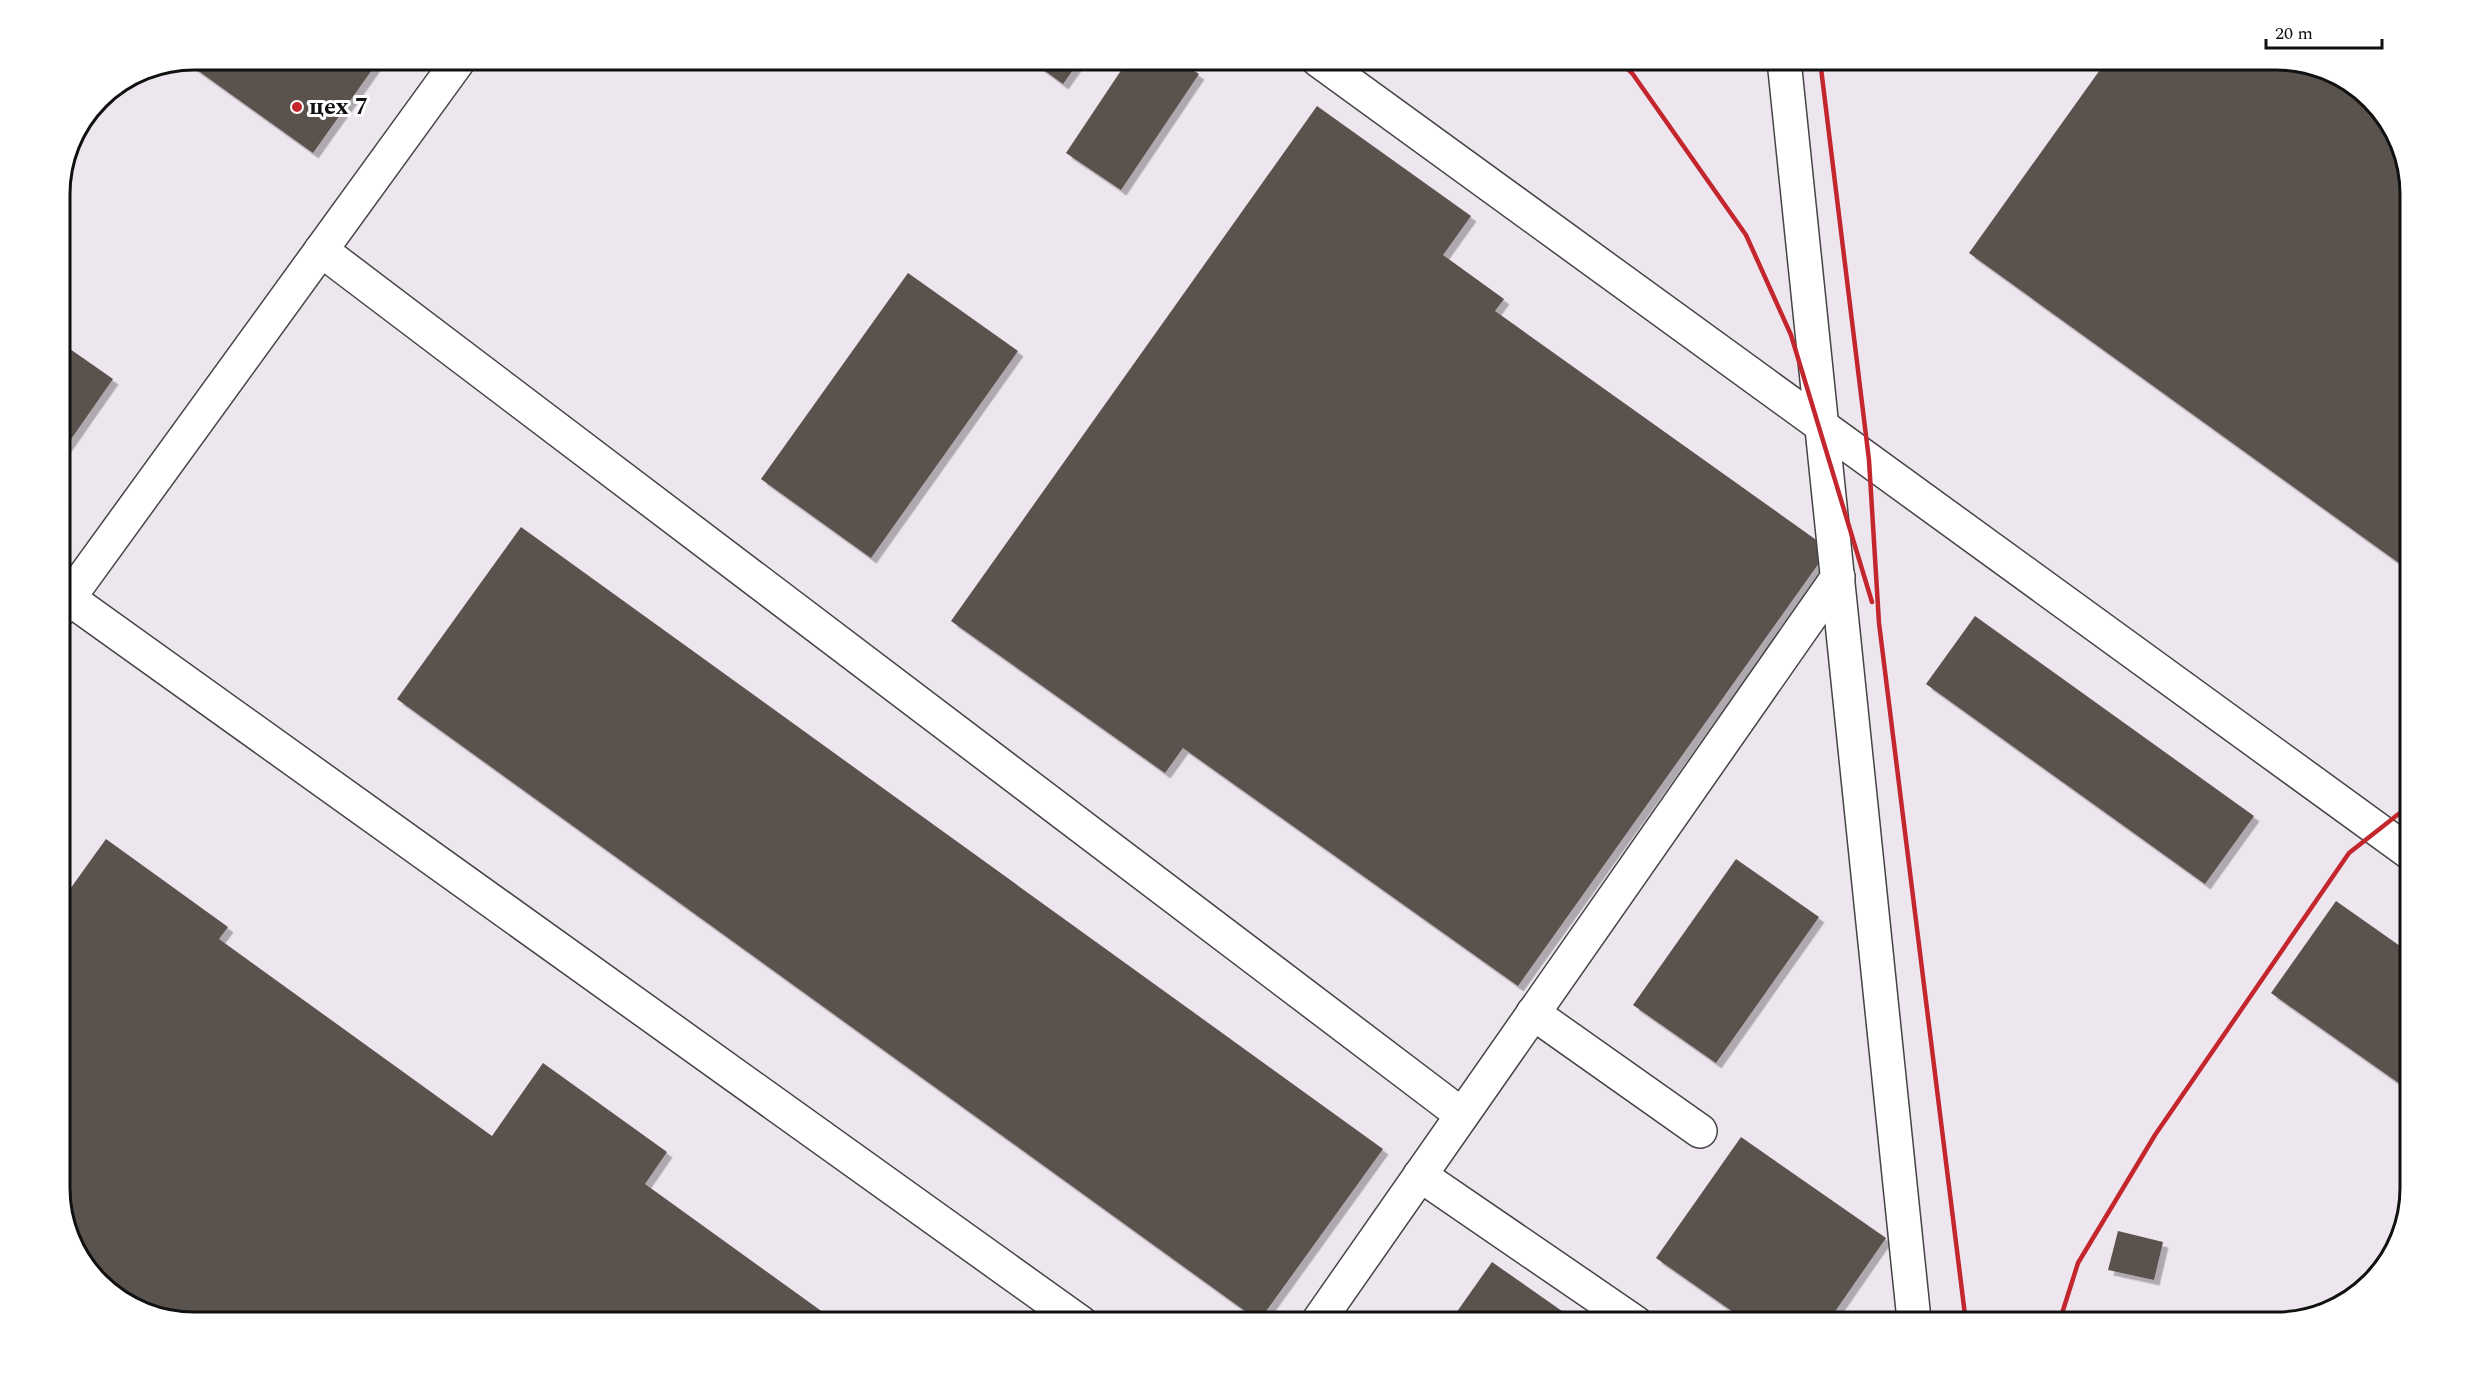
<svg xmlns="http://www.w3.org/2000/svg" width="2470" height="1383" viewBox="0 0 2470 1383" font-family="Spectral,serif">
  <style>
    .industrial { fill: #eee6ef }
    .building { fill: #5a524d; filter: url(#shadow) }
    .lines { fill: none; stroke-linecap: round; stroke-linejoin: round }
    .minor-casing { stroke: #444; stroke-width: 36 }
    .minor { stroke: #fff; stroke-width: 33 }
    .rail { stroke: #c4262e; stroke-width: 4.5 }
    .poi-dot { fill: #c4262e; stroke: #fff; stroke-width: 2 }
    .labels { text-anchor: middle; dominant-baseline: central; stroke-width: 6; stroke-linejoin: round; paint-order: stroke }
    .poi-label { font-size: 24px; font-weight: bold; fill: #111; stroke: #fff; text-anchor: start }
    .rim { fill: none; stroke: #111; stroke-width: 3 }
  </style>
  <defs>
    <filter id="shadow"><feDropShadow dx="5.5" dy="5.5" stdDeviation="0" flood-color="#0004"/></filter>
  </defs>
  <rect width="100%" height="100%" fill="#fffdf5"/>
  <path class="industrial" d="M 195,60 L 2275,60 L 2342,78 L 2387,120 L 2410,186 L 2410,1189 L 2392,1255 L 2343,1305 L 2276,1323 L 195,1323 L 128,1305 L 78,1256 L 60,1197 L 60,186 L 74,135 L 100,99 L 143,70 Z"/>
  <g class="building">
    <path d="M 195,60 L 379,60 L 313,153 L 186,62 Z"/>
    <path d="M 1030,60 L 1080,60 L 1063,84 Z"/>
    <path d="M 1128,60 L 1177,60 L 1199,74 L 1121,190 L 1066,153 Z"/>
    <path d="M 2107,60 L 2275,60 L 2342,78 L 2387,120 L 2410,186 L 2410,571 L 1969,253 Z"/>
    <path d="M 1317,106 L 1471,216 L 1443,255 L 1504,299 L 1495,311 L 1829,549 L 1518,986 L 1183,748 L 1165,773 L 951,621 Z"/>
    <path d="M 908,273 L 1018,351 L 871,558 L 761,479 Z"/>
    <path d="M 60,342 L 113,379 L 60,455 Z"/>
    <path d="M 521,527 L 1383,1149 L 1259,1321 L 397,699 Z"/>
    <path d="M 1975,616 L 2254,816 L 2205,884 L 1926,684 Z"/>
    <path d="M 106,839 L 228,927 L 219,939 L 492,1136 L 543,1063 L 667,1152 L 645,1184 L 838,1323 L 195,1323 L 128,1305 L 78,1256 L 60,1197 L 60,903 Z"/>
    <path d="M 1736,859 L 1819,917 L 1716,1063 L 1633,1005 Z"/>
    <path d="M 2336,901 L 2410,953 L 2410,1091 L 2271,993 Z"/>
    <path d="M 1741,1137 L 1886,1238 L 1827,1323 L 1749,1323 L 1656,1258 Z"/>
    <path d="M 2118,1231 L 2163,1242 L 2154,1280 L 2108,1270 Z"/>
    <path d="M 1492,1262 L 1579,1323 L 1449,1323 Z"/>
  </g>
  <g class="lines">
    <defs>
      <g id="minor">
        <path d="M 1318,60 L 2410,853"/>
        <path d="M 1784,60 L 1914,1320"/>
        <path d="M 321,250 L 1462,1115"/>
        <path d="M 60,592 L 1081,1323"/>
        <path d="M 60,610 L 459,60"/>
        <path d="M 1533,1013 L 1700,1131"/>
        <path d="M 1420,1175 L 1636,1323"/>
        <path d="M 1317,1323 L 1838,577"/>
      </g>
    </defs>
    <use href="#minor" class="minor-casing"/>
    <use href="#minor" class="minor"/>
    <g class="rail">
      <path d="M 1618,60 L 1632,73 L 1746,235 L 1791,335 L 1872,602"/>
      <path d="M 1820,60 L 1869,460 L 1879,623 L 1966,1323"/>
      <path d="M 2059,1323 L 2078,1263 L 2155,1135 L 2349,853 L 2410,805"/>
    </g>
  </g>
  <circle class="poi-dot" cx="297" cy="107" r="6"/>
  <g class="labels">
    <g class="poi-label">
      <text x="309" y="107">цех 7</text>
    </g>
  </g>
  <path d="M0 0H2470V1383H0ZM194 70H2276A124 124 0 0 1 2400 194V1188A124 124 0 0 1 2276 1312H194A124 124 0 0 1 70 1188V194A124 124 0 0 1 194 70Z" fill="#fff" fill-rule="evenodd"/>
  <path class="rim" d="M194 70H2276A124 124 0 0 1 2400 194V1188A124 124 0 0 1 2276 1312H194A124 124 0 0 1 70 1188V194A124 124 0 0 1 194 70Z"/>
  <path d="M2266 39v9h116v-9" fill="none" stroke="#111111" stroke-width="3"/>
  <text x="2275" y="39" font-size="18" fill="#111111" stroke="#ffffff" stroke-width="4.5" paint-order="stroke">20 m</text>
</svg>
